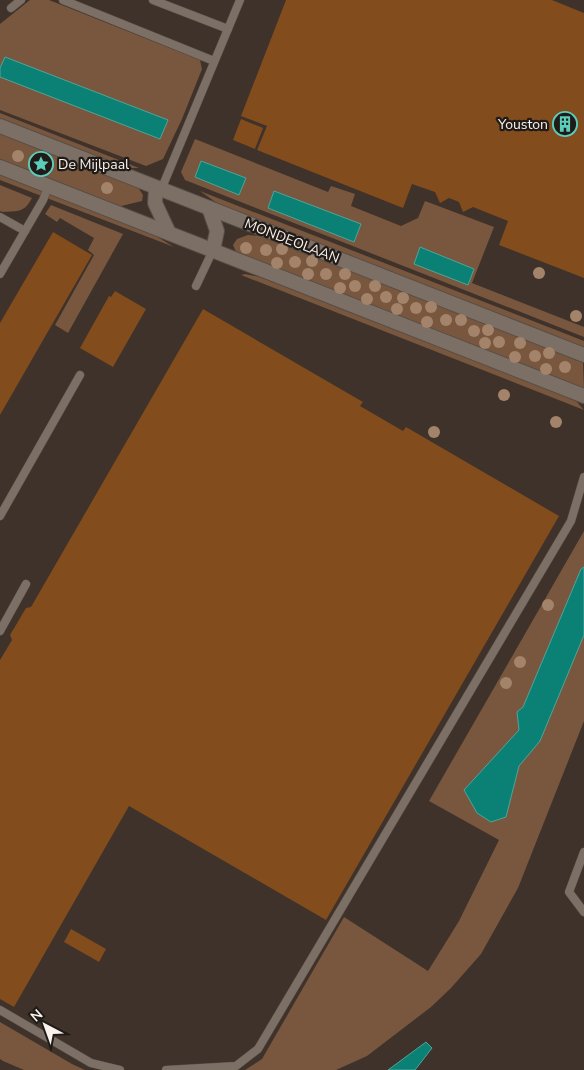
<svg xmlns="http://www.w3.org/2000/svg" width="584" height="1070" viewBox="0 0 584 1070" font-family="'Nunito Sans',sans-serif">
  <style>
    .green { fill: #78573e }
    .water { fill: #0a8174; stroke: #52a398 }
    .building { fill: #824c1d }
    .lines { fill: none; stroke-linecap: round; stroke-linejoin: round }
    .service-casing { stroke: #584e46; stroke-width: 9 }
    .minor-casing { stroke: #584e46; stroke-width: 16 }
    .service { stroke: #7c6f65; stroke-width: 8 }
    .minor { stroke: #7c6f65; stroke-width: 14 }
    .tree { fill: #a4836b }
    .labels { text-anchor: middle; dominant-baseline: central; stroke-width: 4.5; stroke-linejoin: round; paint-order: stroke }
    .poi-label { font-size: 14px; fill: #f9f1eb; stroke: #211b18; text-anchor: end }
    .street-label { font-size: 14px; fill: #f9f1eb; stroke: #211b18 }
  </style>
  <rect width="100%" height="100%" fill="#3e322a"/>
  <g class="green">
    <path d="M 30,0 L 49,0 L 200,60 L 202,69 L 182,119 L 163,159 L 146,166 L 0,110 L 0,24 Z"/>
    <path d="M 0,113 L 139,168 L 126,168 L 0,119 Z"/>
    <path d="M 0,134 L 137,186 L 143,195 L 142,201 L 117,207 L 0,159 Z"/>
    <path d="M 195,139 L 328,192 L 331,186 L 355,194 L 351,206 L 401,226 L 418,218 L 425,201 L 494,227 L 472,283 L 584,327 L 584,337 L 185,180 L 181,172 Z"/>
    <path d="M 0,174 L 151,233 L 174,247 L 0,180 Z"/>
    <path d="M 0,185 L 32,198 C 24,213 18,211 3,212 L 0,211 Z"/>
    <path d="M 200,191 L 584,341 L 584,348 L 221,206 Z"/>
    <path d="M 51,205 L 123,234 L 68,333 L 55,325 L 94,255 L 88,250 L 94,238 L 60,218 L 57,222 L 45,214 Z"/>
    <path d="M 248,235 L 260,236 L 583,361 L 584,389 L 236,252 L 233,245 L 237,239 Z"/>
    <path d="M 245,274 L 270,279 L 564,395 L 577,402 L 584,410 L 241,275 Z"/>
    <path d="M 584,531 L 584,721 L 518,888 L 481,954 L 451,988 L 431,1007 L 367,1056 L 336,1070 L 245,1070 L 262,1059 L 344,917 L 428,971 L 459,921 L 499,840 L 429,801 Z"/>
    <path d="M 0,1022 L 72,1064 L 85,1070 L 24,1070 L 3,1061 L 0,1059 Z"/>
  </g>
  <g class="water">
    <path d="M 5,57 L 168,120 L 160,139 L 0,77 L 0,68 Z"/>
    <path d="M 201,161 L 246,178 L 239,195 L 195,177 Z"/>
    <path d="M 274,191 L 361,224 L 354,242 L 268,208 Z"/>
    <path d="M 420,247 L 474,269 L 468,285 L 414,264 Z"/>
    <path d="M 584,567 L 584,635 L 540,741 L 519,766 L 506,817 L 491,822 L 477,813 L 464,790 L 519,730 L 517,712 L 523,707 L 581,569 Z"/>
    <path d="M 426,1042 L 432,1048 L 415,1070 L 388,1070 Z"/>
  </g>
  <g class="building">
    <path d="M 286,0 L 552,0 L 584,13 L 584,278 L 499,245 L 508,221 L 473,207 L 463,212 L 459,202 L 449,198 L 440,203 L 435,192 L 412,184 L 403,208 L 257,150 L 267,126 L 241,116 Z"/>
    <path d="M 241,119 L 263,128 L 255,149 L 233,140 Z"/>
    <path d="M 53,232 L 92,255 L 0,415 L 0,323 Z"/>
    <path d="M 115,291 L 146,309 L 113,367 L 80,348 L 109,296 L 111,297 Z"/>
    <path d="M 203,309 L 363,402 L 360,406 L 403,431 L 406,427 L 559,516 L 326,920 L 129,806 L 14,1007 L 0,999 L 0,660 L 12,640 L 10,635 L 26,608 L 31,607 Z"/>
    <path d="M 71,929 L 106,949 L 99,962 L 64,942 Z"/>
  </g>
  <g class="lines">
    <defs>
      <g id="service">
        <path d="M 63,0 L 214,61"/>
        <path d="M 153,0 L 228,29"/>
        <path d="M 11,8 L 21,0"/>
        <path d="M 161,190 L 240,0"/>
        <path d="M 0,217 L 25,231"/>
        <path d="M 0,274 L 43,200 L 49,185"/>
        <path d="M 196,286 L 213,250"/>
        <path d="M 0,516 L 80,375"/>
        <path d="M 0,631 L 26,584"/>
        <path d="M 584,852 L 569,892 L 584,912"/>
        <path d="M 0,1010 L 91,1063 L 120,1070"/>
        <path d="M 166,1070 L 236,1066 L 258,1049 L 571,521 L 584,477"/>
      </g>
      <g id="minor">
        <path d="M 0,126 L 584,355"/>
        <path d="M 0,167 L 584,396"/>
        <path d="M 156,188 L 155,203 L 169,233"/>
        <path d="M 209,208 L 217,231 L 213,250"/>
      </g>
    </defs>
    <use href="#service" class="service-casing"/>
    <use href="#minor" class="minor-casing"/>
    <use href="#service" class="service"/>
    <use href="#minor" class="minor"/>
  </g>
  <g class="tree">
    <circle cx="18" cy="156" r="6"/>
    <circle cx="107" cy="188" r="6"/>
    <circle cx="246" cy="248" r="6"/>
    <circle cx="282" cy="249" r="6"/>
    <circle cx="266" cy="250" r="6"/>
    <circle cx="312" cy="261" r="6"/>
    <circle cx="295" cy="262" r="6"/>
    <circle cx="277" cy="263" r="6"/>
    <circle cx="539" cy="273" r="6"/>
    <circle cx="308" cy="274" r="6"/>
    <circle cx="326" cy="274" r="6"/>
    <circle cx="345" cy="274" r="6"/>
    <circle cx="355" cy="286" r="6"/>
    <circle cx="375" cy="286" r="6"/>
    <circle cx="340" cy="288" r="6"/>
    <circle cx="386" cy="297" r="6"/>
    <circle cx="403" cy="298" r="6"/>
    <circle cx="367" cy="299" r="6"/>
    <circle cx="431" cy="307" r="6"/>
    <circle cx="416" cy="308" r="6"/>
    <circle cx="397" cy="309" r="6"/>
    <circle cx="576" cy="316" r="6"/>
    <circle cx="446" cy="320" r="6"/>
    <circle cx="461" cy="320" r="6"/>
    <circle cx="427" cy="322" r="6"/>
    <circle cx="488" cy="330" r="6"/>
    <circle cx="474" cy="331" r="6"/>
    <circle cx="499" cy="342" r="6"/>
    <circle cx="485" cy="343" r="6"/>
    <circle cx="520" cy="343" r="6"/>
    <circle cx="549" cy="353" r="6"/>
    <circle cx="535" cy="356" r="6"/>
    <circle cx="515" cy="357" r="6"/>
    <circle cx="565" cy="367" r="6"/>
    <circle cx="546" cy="369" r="6"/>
    <circle cx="504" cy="395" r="6"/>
    <circle cx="556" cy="422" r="6"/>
    <circle cx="434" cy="432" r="6"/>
    <circle cx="548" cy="605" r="6"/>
    <circle cx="520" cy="662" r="6"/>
    <circle cx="506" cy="683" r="6"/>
  </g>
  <defs>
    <symbol id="building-ring" viewBox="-11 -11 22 22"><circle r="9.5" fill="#211b18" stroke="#5acebd" stroke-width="1.5"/><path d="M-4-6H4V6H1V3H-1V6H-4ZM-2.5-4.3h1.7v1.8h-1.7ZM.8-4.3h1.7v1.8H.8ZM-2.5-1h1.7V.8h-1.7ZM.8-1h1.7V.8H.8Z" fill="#5acebd"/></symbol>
    <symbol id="sight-ring" viewBox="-11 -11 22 22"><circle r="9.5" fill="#211b18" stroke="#5acebd" stroke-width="1.5"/><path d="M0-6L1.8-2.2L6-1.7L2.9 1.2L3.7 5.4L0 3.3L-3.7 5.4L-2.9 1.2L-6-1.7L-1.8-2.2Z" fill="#5acebd"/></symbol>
  </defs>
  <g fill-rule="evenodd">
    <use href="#building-ring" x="551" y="110" width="28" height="28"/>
    <use href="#sight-ring" x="27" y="150" width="28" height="28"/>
  </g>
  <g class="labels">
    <g class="poi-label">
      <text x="548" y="124">Youston</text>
      <text x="58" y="164" text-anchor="start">De Mijlpaal</text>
    </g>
    <g class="street-label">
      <text transform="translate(292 241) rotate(21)">MONDEOLAAN</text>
    </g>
  </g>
  <g transform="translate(45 1025) rotate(319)" stroke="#211b18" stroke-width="4" paint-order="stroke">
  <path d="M0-4L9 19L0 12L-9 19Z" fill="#f9f1eb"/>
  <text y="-8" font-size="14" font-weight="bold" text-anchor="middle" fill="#f9f1eb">N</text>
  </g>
</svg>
